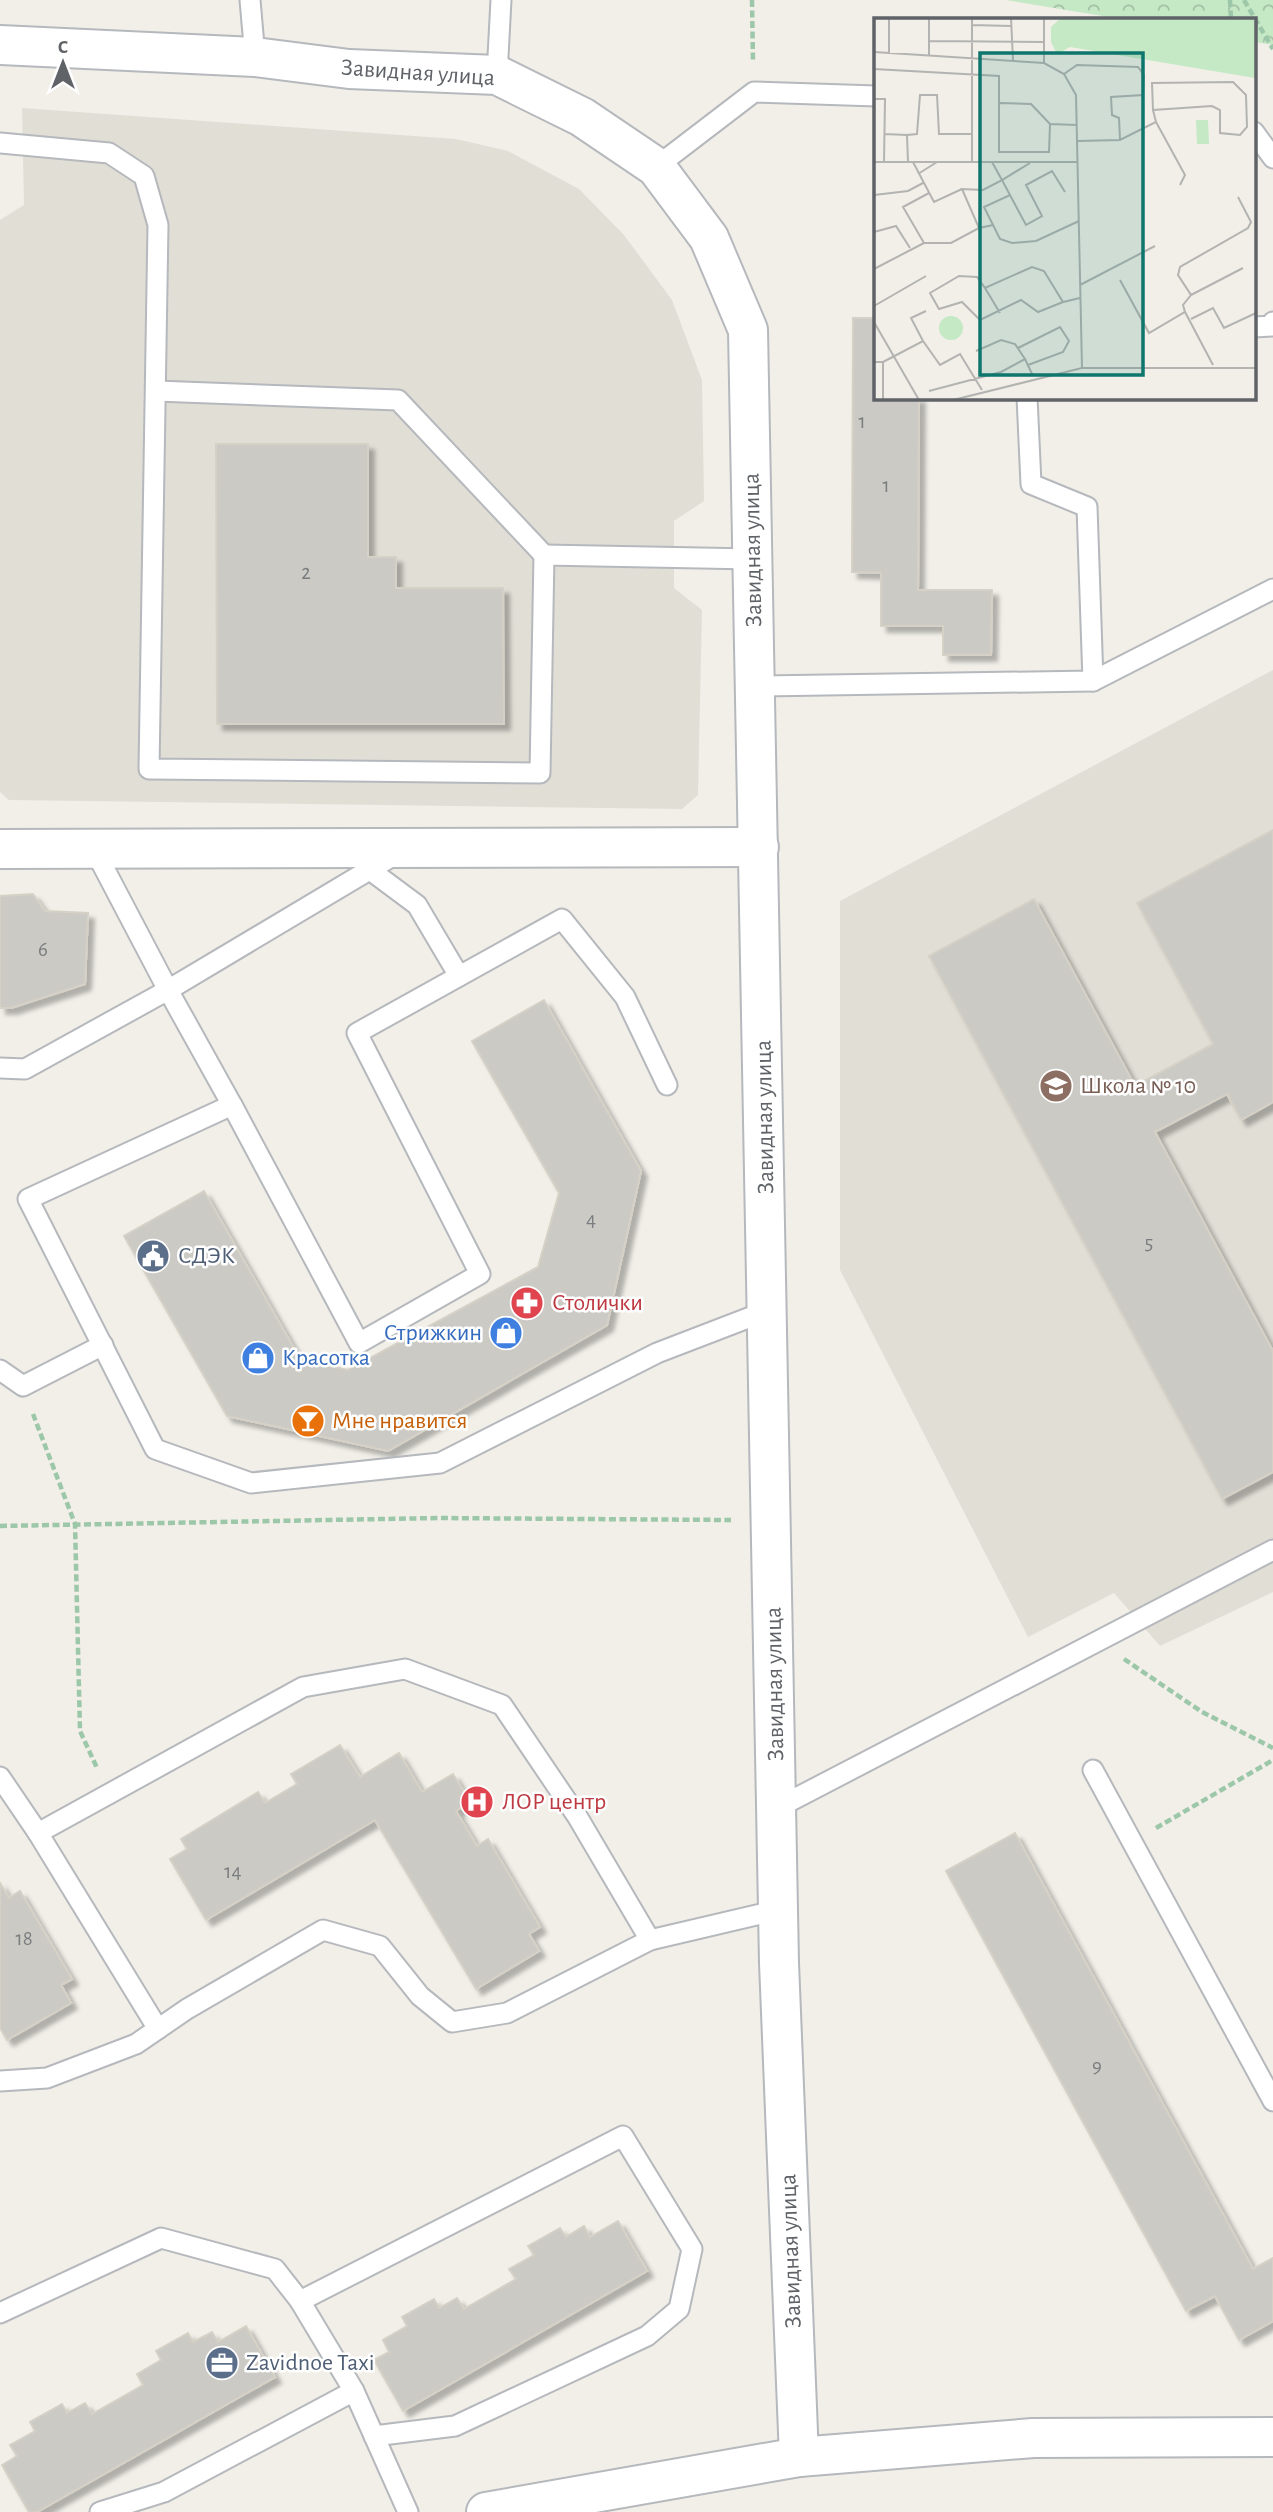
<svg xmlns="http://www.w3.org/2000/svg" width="1273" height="2512" viewBox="0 0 1273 2512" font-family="'Alegreya Sans',sans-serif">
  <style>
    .education { fill: #e1ded6 }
    .forest { fill: url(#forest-crowns) }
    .building { fill: #cccac5; stroke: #d6d1c6; stroke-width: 2; filter: url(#shadow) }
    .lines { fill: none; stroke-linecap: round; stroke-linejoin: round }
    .service-casing { stroke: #b5b8bc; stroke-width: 23 }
    .minor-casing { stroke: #b5b8bc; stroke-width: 42 }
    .path { stroke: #9cc7a9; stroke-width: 4.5; stroke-dasharray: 7 3.5; stroke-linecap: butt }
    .service { stroke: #fff; stroke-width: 19 }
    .minor { stroke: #fff; stroke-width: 38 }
    .labels { text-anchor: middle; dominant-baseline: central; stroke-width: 5; stroke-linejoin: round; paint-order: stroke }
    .number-label { font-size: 21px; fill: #7a7d7f }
    .street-label { font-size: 24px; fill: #5f6368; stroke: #fff }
    .education-label { font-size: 24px; fill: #785e54; stroke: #fff; text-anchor: start }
    .service-label { font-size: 24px; fill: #4e5e75; stroke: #fff; text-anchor: start }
    .health-label { font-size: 24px; fill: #be3a42; stroke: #fff; text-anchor: start }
    .shop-label { font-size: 24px; fill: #366cbe; stroke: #fff; text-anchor: end }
    .food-label { font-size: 24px; fill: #c56008; stroke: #fff; text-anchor: start }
    .inset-road { fill: none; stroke: #b3b3b1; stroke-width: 2 }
    .view { fill: #0f766e; fill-opacity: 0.15; stroke: #0f766e; stroke-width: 3.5 }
    .inset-edge { fill: none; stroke: #5f6368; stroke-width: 3.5 }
  </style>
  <defs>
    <pattern id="forest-crowns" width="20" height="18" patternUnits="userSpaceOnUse" patternTransform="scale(1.75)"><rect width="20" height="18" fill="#c5e8c5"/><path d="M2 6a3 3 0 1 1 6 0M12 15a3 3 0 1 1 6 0" fill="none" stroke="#a3c0a4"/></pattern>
    <filter id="shadow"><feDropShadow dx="6" dy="6" stdDeviation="2" flood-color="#0004"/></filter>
  </defs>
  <rect width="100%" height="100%" fill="#f1efe8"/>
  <g class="education">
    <path d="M 22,108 L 456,139 L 508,151 L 579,189 L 624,235 L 672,300 L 702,380 L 704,501 L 674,521 L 674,588 L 702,610 L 698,795 L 682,809 L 9,800 L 0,792 L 0,220 L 24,205 Z"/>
    <path d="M 1273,670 L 1273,1592 L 1160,1646 L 1114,1593 L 1028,1637 L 840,1270 L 840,901 Z"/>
  </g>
  <path class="forest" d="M 1006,0 L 1273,0 L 1273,45 L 1254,42 L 1254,19 L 1121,19 Z"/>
  <g class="building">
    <path d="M 853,318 L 876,318 L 876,397 L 919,397 L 918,590 L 992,590 L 991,655 L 943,655 L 943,626 L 881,626 L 881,573 L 852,572 Z"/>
    <path d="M 216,444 L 368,444 L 368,557 L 396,557 L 396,588 L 503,588 L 504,724 L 217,724 Z"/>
    <path d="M 1273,830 L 1273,1102 L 1241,1120 L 1227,1094 L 1155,1132 L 1273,1351 L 1273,1472 L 1222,1499 L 929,956 L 1034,899 L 1135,1086 L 1213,1044 L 1137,903 Z"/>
    <path d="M 33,894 L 45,911 L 88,913 L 85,984 L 11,1008 L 0,1008 L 0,896 Z"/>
    <path d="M 544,1000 L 641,1171 L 607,1325 L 388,1451 L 227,1416 L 124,1236 L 204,1191 L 300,1359 L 348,1370 L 538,1267 L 559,1193 L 472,1041 Z"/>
    <path d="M 340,1745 L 360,1777 L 399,1753 L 422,1792 L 453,1774 L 470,1802 L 456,1811 L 477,1846 L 488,1839 L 540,1927 L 529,1934 L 539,1951 L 476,1989 L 375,1820 L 206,1920 L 170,1859 L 187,1849 L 181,1839 L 258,1792 L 265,1803 L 297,1784 L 291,1774 Z"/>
    <path d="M 1015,1833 L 1253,2269 L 1273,2258 L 1273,2321 L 1239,2340 L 1215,2296 L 1186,2311 L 946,1871 Z"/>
    <path d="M 0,1883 L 9,1898 L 20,1891 L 72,1979 L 61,1985 L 71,2003 L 7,2040 L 0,2028 Z"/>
    <path d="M 618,2221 L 647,2271 L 403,2411 L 374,2360 L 389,2352 L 383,2340 L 407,2326 L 402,2317 L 434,2299 L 439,2308 L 457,2298 L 464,2309 L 516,2279 L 509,2269 L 534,2255 L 528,2246 L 560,2228 L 566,2237 L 584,2226 L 590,2237 Z"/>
    <path d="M 246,2326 L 275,2377 L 37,2512 L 29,2512 L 2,2465 L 17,2456 L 10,2445 L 35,2431 L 30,2422 L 62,2404 L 67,2413 L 85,2403 L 92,2414 L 143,2385 L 137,2374 L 161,2360 L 156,2351 L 188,2333 L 193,2342 L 212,2332 L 218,2342 Z"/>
  </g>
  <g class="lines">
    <defs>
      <g id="service">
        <path d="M 250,0 L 255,57"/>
        <path d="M 497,75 L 501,0"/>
        <path d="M 1254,132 L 1273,158"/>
        <path d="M 0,143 L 109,153 L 144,176 L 158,225 L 149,769 L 540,773 L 544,555 L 753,559"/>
        <path d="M 656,167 L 754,92 L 876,96"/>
        <path d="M 1254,327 L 1272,326 L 1273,322"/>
        <path d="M 156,391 L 398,400 L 544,555"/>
        <path d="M 1027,397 L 1031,484 L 1087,507 L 1093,681"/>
        <path d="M 756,686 L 1093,681 L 1273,589"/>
        <path d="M 94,849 L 168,990 L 396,854"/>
        <path d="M 370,870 L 417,905 L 459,976"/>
        <path d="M 0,1068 L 25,1069 L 168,990 L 232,1105"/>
        <path d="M 667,1085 L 625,997 L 562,919 L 357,1033 L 480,1274 L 359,1343 L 232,1105 L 28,1199 L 155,1449 L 251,1483 L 440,1463 L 657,1353 L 769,1310"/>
        <path d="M 0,1370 L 23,1386 L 103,1345"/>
        <path d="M 1093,1770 L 1273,2101"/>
        <path d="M 0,1777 L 38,1833 L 303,1687 L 405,1669 L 502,1705 L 577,1816 L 650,1940 L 778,1910"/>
        <path d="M 777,1808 L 1273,1550"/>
        <path d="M 38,1833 L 158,2029"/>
        <path d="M 0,2081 L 47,2078 L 136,2044 L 187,2009 L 323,1930 L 380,1946 L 420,1996 L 452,2022 L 507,2013 L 650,1940"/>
        <path d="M 300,2301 L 623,2136 L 692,2249 L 679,2309 L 647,2336 L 455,2426 L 374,2436"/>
        <path d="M 0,2313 L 161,2238 L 275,2269 L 300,2301 L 354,2391"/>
        <path d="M 100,2512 L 164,2492 L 354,2391 L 408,2512"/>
      </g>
      <g id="minor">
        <path d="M 0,45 L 255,57 L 349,69 L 497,75 L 582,117 L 656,167 L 709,238 L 748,330 L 779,1963 L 799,2457 L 486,2512"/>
        <path d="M 0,849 L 759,847"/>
        <path d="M 799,2457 L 1033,2438 L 1273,2437"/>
      </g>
    </defs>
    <use href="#service" class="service-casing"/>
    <use href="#minor" class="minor-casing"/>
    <g class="path">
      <path d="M 752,0 L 753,63"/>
      <path d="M 1230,0 L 1231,19"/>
      <path d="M 1244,0 L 1273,49"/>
      <path d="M 33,1414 L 75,1524 L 80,1731 L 97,1768"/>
      <path d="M 0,1526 L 438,1518 L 731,1520"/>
      <path d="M 1124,1659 L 1202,1712 L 1273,1748"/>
      <path d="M 1156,1828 L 1273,1760"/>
    </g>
    <use href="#service" class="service"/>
    <use href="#minor" class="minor"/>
  </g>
  <defs>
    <symbol id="school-disc" viewBox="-11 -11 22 22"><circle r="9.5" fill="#8d6e63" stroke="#fff"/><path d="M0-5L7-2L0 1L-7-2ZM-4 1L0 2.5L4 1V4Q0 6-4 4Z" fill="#fff"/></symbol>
    <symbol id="civic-disc" viewBox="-11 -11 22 22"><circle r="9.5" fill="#5c6f8a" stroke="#fff"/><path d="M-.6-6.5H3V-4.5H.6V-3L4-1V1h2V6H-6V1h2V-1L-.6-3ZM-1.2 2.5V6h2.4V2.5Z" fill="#fff"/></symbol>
    <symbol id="pharmacy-disc" viewBox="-11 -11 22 22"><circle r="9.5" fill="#e0444e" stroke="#fff"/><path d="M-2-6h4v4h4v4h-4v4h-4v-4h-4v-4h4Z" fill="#fff"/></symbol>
    <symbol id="shop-disc" viewBox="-11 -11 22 22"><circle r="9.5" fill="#3f7fe0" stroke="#fff"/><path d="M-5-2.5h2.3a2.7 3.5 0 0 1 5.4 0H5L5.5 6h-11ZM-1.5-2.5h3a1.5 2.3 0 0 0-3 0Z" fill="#fff"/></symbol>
    <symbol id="bar-disc" viewBox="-11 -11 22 22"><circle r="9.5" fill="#e8710a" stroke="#fff"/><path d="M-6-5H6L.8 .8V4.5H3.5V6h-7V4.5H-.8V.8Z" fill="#fff"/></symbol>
    <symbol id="hospital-disc" viewBox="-11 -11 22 22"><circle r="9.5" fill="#e0444e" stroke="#fff"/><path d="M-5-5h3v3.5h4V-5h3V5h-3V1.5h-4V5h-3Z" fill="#fff"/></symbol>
    <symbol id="office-disc" viewBox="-11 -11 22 22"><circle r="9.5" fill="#5c6f8a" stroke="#fff"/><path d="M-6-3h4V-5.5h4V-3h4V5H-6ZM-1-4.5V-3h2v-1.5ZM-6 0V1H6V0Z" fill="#fff"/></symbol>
  </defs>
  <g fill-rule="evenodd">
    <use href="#school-disc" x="1037" y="1067" width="38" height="38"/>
    <use href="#civic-disc" x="134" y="1237" width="38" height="38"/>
    <use href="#pharmacy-disc" x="508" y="1284" width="38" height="38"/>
    <use href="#shop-disc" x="487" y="1314" width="38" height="38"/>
    <use href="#shop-disc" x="239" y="1339" width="38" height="38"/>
    <use href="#bar-disc" x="289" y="1402" width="38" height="38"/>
    <use href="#hospital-disc" x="458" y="1783" width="38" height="38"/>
    <use href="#office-disc" x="203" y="2344" width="38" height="38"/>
  </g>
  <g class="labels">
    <g class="number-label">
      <text x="862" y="421">1</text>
      <text x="886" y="485">1</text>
      <text x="306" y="572">2</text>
      <text x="43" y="949">6</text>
      <text x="591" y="1219">4</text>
      <text x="1149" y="1242">5</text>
      <text x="233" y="1871">14</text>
      <text x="24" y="1938">18</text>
      <text x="1097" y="2065">9</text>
    </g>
    <g class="street-label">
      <text transform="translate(418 73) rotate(4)">Завидная улица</text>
      <text transform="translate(753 550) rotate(-91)">Завидная улица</text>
      <text transform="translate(765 1117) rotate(-91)">Завидная улица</text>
      <text transform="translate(775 1684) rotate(-91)">Завидная улица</text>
      <text transform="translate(791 2251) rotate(-92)">Завидная улица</text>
    </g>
    <g class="education-label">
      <text x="1080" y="1086">Школа № 10</text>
    </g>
    <g class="service-label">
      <text x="178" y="1256">СДЭК</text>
      <text x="246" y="2363">Zavidnoe Taxi</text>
    </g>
    <g class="health-label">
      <text x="552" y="1303">Столички</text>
      <text x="502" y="1802">ЛОР центр</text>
    </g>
    <g class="shop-label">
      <text x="482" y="1333">Стрижкин</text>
      <text x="282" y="1358" text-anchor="start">Красотка</text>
    </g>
    <g class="food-label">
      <text x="332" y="1421">Мне нравится</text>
    </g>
  </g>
  <g transform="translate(874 18)">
    <rect width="382" height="382" fill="#f1efe8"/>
    <path d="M 187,0 L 381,0 L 381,60 L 196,29 L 183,36 L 177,24 L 177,9 Z" fill="#c5e8c5"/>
    <path d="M 322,102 L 334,102 L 335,126 L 323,126 ZM65 310a12 12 0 1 1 24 0a12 12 0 1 1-24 0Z" fill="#c5e8c5"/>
    <path class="inset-road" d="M 15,0 L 15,35M 137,0 L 139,42M 98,7 L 137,8M 55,23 L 171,24M 0,34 L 170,45 L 190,56 L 202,77 L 208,350 L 79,382M 55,37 L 55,0M 170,45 L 170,0M 0,51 L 125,58 L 125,134 L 175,134 L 176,106 L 203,107M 190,56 L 203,47 L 264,49 L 270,57 L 269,77 L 237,79 L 238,97 L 245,100 L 246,122M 0,81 L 11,81 L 10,144M 126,85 L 157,86 L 176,106M 282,104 L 311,157 L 306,167M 10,116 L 33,117M 203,123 L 246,122 L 282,104 L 279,92 L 278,65 L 359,64 L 372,77 L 373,109 L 366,117 L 346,115 L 346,92 L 338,88 L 279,92M 0,144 L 203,144M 34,144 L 33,117 L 43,116 L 46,77 L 63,77 L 65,116 L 98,116M 39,144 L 60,184 L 88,171M 98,144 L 98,0M 118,144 L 128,162 L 156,145M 44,156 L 63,144M 191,174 L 178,153 L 152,167 L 168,198 L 152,207 L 136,177 L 110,189 L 126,221 L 138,225 L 162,223 L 205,203M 55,175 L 29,189 L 50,225 L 77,225 L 105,210M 0,177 L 34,173 L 49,165M 119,207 L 105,210 L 88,171 L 109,172 L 128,162 L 136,177M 0,214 L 22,208 L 36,230M 0,251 L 50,225M 246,262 L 275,315 L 311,294 L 339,347M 206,267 L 281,228M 111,270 L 126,295M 317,277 L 369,250M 189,284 L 164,294 L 147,282 L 106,302 L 88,284 L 65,291 L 56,275 L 85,258 L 103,259 L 111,270 L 158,249 L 170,253 L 189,284 L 206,280M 0,288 L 52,258M 311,294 L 309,287 L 317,277 L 304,257 L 306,249 L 374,210 L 377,204 L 364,179M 317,301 L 339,290 L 350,310 L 382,295M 0,304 L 45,382M 49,323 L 37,300 L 52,293M 144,330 L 186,309 L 195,323 L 189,334 L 154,347M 102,333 L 127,322 L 141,326 L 151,341M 0,344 L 9,344 L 9,382M 9,344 L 49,323 L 66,347 L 86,336 L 108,372M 208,350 L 382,350M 55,373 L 127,354 L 151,341 L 159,358"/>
    <path class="view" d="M 106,35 L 269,35 L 269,357 L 106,357 Z"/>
    <rect width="382" height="382" class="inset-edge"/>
  </g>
  <g transform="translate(63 63)" stroke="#ffffff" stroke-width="5" paint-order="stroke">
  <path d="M0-5L12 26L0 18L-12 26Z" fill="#5f6368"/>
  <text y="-10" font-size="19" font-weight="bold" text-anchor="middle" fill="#5f6368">С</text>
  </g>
</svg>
